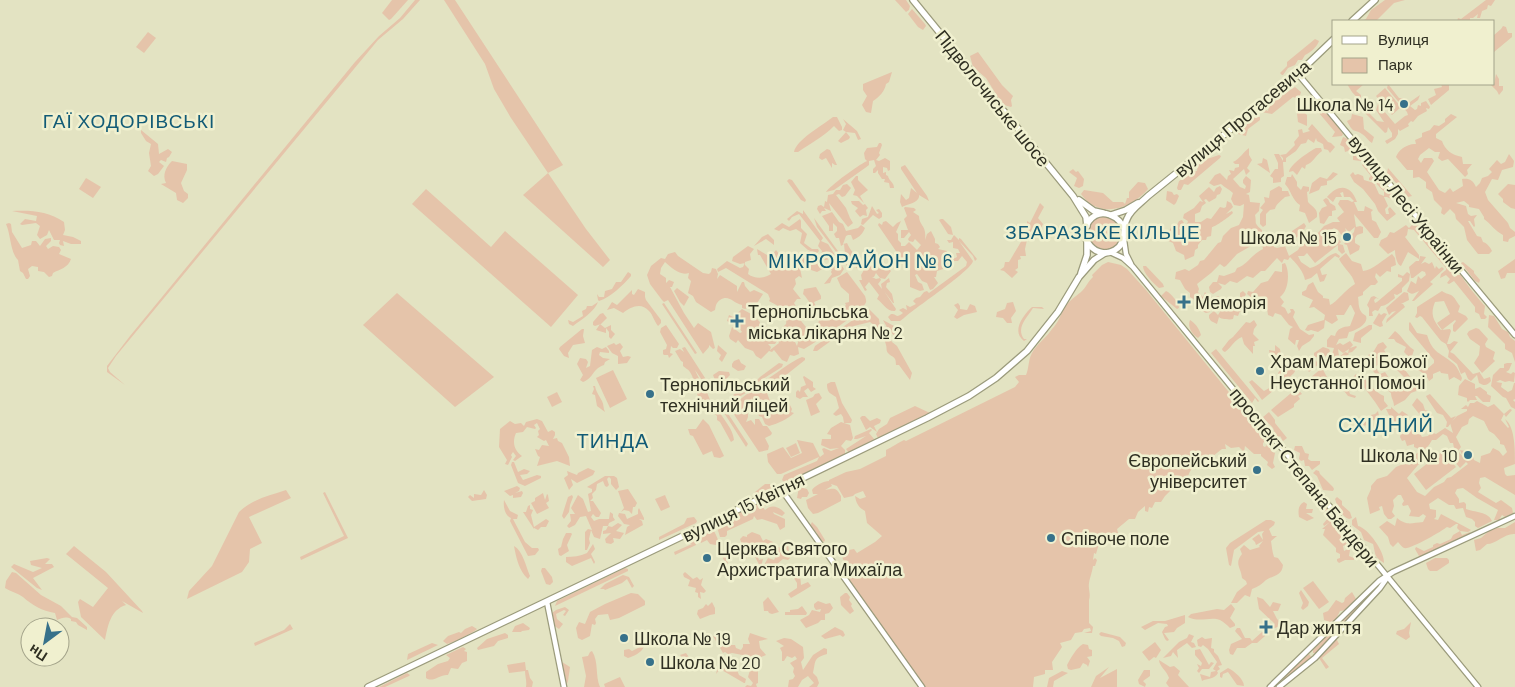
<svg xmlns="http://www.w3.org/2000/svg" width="1515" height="687" viewBox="0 0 1515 687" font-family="Barlow,sans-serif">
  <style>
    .green { fill: #e5c4aa; fill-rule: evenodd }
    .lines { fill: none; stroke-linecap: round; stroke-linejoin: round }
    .major-casing { stroke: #9b9b7c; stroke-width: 7 }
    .highway-casing { stroke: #9b9b7c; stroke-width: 8 }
    .major { stroke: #fff; stroke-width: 4.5 }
    .highway { stroke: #fff; stroke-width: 5.5 }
    .poi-dot { fill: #37718a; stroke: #f0f0cf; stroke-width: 2 }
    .labels { text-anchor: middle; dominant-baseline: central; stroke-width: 5; stroke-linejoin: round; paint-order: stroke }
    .street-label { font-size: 18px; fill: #2f2f22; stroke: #f0f0cf }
    .poi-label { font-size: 18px; fill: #2f2f22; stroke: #f0f0cf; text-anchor: start }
    .neighbourhood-label { font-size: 19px; letter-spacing: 1px; fill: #125b76; stroke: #f0f0cf }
    .quarter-label { font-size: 20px; letter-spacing: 1px; fill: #125b76; stroke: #f0f0cf }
  </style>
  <rect width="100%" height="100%" fill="#e3e3c2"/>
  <g class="green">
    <path d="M 392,0 L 408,0 L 391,19 L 389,20 L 382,13 Z"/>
    <path d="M 415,0 L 420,0 L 403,19 L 378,40 L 116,356 L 108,368 L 110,372 L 125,385 L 107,372 L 107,366 L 130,336 L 355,62 L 379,36 L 400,18 Z"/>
    <path d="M 444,0 L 455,0 L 563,165 L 548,173 L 586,229 L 610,260 L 603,267 L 523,195 L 548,173 L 511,118 L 494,89 L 485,64 Z"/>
    <path d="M 895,0 L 906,0 L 910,6 L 909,10 L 906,12 Z"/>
    <path d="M 1385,0 L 1405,0 L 1394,3 L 1376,21 L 1362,21 L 1366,19 L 1371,10 Z"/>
    <path d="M 1486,0 L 1495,0 L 1491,6 L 1488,5 L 1487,9 L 1482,11 L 1480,18 L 1477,18 L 1478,14 L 1473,18 L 1470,18 L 1470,21 L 1457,21 L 1458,18 L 1461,19 Z"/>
    <path d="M 912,9 L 925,24 L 926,26 L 923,30 L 918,27 L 908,14 Z"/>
    <path d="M 1503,26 L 1506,27 L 1508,33 L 1512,33 L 1512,37 L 1494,52 L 1494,35 L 1501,29 Z"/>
    <path d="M 148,32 L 156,38 L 144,53 L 136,47 Z"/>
    <path d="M 1315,39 L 1319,41 C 1317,47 1310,53 1305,55 L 1302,60 L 1298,60 L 1295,65 L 1288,68 L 1283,75 L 1282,75 L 1280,73 L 1287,66 L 1287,62 Z"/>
    <path d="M 978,52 L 1002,85 L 1013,96 L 1011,100 L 1012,106 L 1011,107 L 1004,105 L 998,100 L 996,94 L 986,78 L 973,67 L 970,56 Z"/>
    <path d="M 892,72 L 889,82 L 886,84 C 885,91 879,97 873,101 L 871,113 L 866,112 L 862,105 L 867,96 L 863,90 L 863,84 Z"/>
    <path d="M 1496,74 L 1499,79 L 1499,86 L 1503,86 L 1503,90 L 1499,95 L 1497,91 L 1490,84 L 1494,84 Z"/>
    <path d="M 1347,84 L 1364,84 L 1356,91 L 1361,95 L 1361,102 L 1352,92 Z"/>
    <path d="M 1388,84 L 1399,98 L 1407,99 L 1410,102 L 1420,95 L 1418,100 L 1410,106 L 1415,110 L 1417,109 L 1418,105 L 1421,106 L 1421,103 L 1426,101 L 1430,107 L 1429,109 L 1426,108 L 1427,111 L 1418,116 L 1413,122 L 1411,121 L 1408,124 L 1409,126 L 1400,131 L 1398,129 L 1398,134 L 1395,139 L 1387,144 L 1385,141 L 1392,137 L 1392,133 L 1388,127 L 1387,132 L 1385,133 L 1365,113 L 1370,107 L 1372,107 L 1370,114 L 1377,121 L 1384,122 L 1376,110 L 1378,104 L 1395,124 L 1405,116 L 1408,115 L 1407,112 L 1387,88 Z"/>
    <path d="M 1441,84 L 1449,84 L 1449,90 L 1431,105 L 1428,99 L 1436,95 L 1434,89 L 1442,87 Z"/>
    <path d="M 1295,87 L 1301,92 L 1299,99 L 1293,97 L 1272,114 L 1261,112 L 1264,109 L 1268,111 C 1270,98 1286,94 1295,87 Z"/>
    <path d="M 1385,88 L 1401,107 L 1392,115 L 1376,96 Z"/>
    <path d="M 1299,102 L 1303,107 L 1302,110 L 1307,115 L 1307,126 L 1298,122 L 1297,113 L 1300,111 Z"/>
    <path d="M 1319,108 C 1327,112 1338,126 1343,134 L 1342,136 L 1332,137 L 1335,132 L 1319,113 Z"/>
    <path d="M 1352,114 L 1363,117 L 1364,129 L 1374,137 L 1372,143 C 1368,141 1366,136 1362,134 C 1354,128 1354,135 1347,121 L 1351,119 Z"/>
    <path d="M 1451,114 L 1457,117 L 1436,134 L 1436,138 L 1442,141 C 1445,150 1452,155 1462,157 L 1463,164 L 1472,164 L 1467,170 L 1468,174 L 1465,177 L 1448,159 L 1442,161 L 1438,158 L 1440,152 L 1435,152 L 1429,148 L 1420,155 L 1418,159 L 1421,163 L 1424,158 L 1432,158 L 1434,161 L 1427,172 L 1439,190 L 1445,193 L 1450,188 L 1453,192 L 1463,186 L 1462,179 C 1469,178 1473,180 1476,187 L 1480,183 L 1482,178 L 1488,176 L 1492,172 L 1489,169 L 1497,160 L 1501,164 L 1505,162 L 1509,154 L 1514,161 L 1513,167 L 1502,170 L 1498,180 L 1492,179 L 1485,192 L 1488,200 L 1508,223 L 1510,228 L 1515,232 L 1515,236 L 1509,239 L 1508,242 L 1503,241 L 1503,235 C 1495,231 1491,224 1484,219 L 1484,217 L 1479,209 L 1469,207 L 1469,205 L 1464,201 L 1456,203 L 1466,206 L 1468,214 L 1471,216 L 1477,215 L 1474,219 L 1475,226 L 1474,227 L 1470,221 L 1468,221 L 1477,236 L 1481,237 L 1483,242 C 1487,243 1490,247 1492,251 L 1489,254 L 1478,254 L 1467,240 L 1464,227 L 1456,219 L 1455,214 L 1450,209 L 1444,215 L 1441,213 L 1442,208 L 1434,200 L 1432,192 L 1426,188 L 1426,182 L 1419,177 L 1413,178 L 1413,170 L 1407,170 L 1396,157 C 1398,150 1408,143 1416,144 L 1415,140 L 1422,137 L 1422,133 L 1430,130 L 1434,125 L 1439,126 L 1445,122 L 1445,119 Z"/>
    <path d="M 833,117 L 837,117 L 842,127 L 842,130 L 839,131 L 834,126 C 823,137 811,143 798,152 L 794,152 C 796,140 823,125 833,117 Z"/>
    <path d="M 1256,117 L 1260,117 L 1260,120 L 1248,129 L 1246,136 L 1238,134 L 1239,128 L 1242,127 L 1246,123 L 1251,122 L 1253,118 Z"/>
    <path d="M 843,119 L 857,131 L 861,139 L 858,140 L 855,133 L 846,132 L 850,137 L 849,139 L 841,143 L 838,141 L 846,132 L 843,130 L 846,124 Z"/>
    <path d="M 1312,124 L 1328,142 L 1331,143 L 1335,147 L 1330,153 L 1328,150 L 1324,149 L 1323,144 L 1317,141 L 1316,138 L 1314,143 L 1308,139 L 1306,143 L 1301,144 L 1296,151 L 1286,158 L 1286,162 L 1283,162 L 1284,176 L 1281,178 L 1281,182 L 1273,183 L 1273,178 L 1270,176 L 1275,169 L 1278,169 L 1278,163 L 1274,154 L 1279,154 L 1283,161 L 1283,158 L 1280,155 L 1286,154 L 1295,145 L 1294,142 L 1299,136 L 1298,130 L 1302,129 L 1303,133 L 1310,131 L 1308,129 Z"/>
    <path d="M 141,130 L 158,144 L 159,154 L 168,149 L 172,152 L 169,157 L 167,158 L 166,162 L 161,160 L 159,162 L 164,166 L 158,174 L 154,176 L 148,171 L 151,166 L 149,153 L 151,144 L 146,141 L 141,133 Z"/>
    <path d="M 1343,137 C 1355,141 1355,153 1363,159 L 1361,161 L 1353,160 L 1353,154 L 1348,151 L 1345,152 L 1344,147 L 1340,145 Z"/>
    <path d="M 879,143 L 881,143 L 882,145 L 879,153 L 880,155 L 876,160 L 879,161 L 885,158 L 890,161 L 890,170 L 888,171 L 887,168 L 883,167 L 883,173 L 886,172 L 886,175 L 888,176 C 889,181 894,182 894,188 L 890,188 L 889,183 L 884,182 L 885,179 L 882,179 L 878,173 L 878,170 L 875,173 L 873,173 L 873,169 L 876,166 L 874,160 L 869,161 L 869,165 L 865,168 L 834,190 L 826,192 C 831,185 857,166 867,161 L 865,159 L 864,153 L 867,148 L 877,147 Z"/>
    <path d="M 1249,148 L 1249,155 L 1252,160 L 1247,168 L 1250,171 L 1246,175 L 1244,169 L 1233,179 L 1240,187 L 1245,189 L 1246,186 L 1243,183 L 1243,180 L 1246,176 L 1251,180 L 1250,192 L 1246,194 L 1249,195 L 1250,202 L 1260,203 L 1259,211 L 1255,215 C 1257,224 1253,222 1262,230 L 1262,233 L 1266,240 L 1273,241 L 1274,247 L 1277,248 L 1285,246 L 1289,256 L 1298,250 L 1301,245 L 1310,242 L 1324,226 L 1333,222 L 1340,222 L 1337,218 L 1344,212 L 1338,204 L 1340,200 L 1348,200 L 1352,202 L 1354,201 L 1350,197 L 1344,197 L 1343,192 L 1340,193 L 1342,197 L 1336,197 L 1333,202 L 1327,197 C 1339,183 1351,185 1357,202 L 1354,202 L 1358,211 L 1364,211 L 1365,206 L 1373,210 L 1371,212 L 1372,220 L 1376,222 L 1381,232 L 1378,238 L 1374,238 L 1354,214 L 1356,227 L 1360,226 L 1363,227 L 1363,233 L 1357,235 L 1355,238 L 1355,243 L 1360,246 L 1359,250 L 1350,255 L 1347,245 L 1344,244 L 1354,232 L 1355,227 L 1349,232 L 1345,228 L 1348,237 L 1344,239 L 1338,230 L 1334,228 L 1331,230 L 1341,242 L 1339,244 L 1343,245 L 1345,252 L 1342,254 L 1338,250 L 1338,245 L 1315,263 L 1307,253 L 1304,256 L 1298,256 L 1301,262 L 1310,268 C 1321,266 1326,255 1336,253 L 1340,256 L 1339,258 L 1335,256 L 1320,269 L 1322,275 L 1327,274 L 1324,281 L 1320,282 L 1317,273 L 1311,278 L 1305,280 C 1304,272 1296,263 1290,257 L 1288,260 L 1284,259 L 1282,263 L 1277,258 L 1265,271 L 1261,271 L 1253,278 L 1247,276 L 1237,283 L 1230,281 L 1225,285 L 1218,283 L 1222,287 L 1221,289 L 1213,294 L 1210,292 L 1209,287 L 1213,282 L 1217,282 L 1219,275 L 1224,276 L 1235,272 L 1237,268 C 1247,265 1252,254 1263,249 L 1262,244 L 1257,239 L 1251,246 L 1237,254 L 1226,266 L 1224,267 L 1220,264 L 1211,273 L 1197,284 L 1199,289 L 1198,292 L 1203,297 L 1205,292 L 1210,298 L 1219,296 L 1214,302 L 1213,306 L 1208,307 L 1210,312 L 1206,313 L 1200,310 L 1196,301 L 1190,297 L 1190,293 L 1185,289 L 1180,280 L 1175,279 L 1176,272 L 1185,269 L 1189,271 L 1198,265 L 1200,261 L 1204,260 L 1218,243 L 1221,242 L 1223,236 L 1231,228 L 1239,225 L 1243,217 L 1244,204 L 1240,206 L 1234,205 L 1231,199 L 1233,193 C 1229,189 1225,188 1221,184 L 1214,186 L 1209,183 L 1215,175 L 1220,173 L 1227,180 L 1228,176 L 1231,174 L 1229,170 L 1234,171 L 1235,168 L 1239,167 L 1239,164 L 1235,164 L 1233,162 C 1240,159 1243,152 1249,148 Z"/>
    <path d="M 1316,148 L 1321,148 L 1322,151 C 1315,156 1313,163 1306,165 L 1305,169 L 1302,167 L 1297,175 L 1293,171 L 1289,172 C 1290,164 1309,152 1316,148 Z"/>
    <path d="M 827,149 L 830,150 L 837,165 L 835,165 L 832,163 L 832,168 L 826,158 L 822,160 L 819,158 L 820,154 Z"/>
    <path d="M 1219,155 L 1221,156 L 1220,158 L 1188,185 L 1184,184 L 1181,190 L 1178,190 L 1177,188 L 1179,181 L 1188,176 L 1190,172 L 1197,171 L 1198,162 Z"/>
    <path d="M 1263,158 L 1267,160 L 1270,173 L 1257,164 L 1262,163 Z"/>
    <path d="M 172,161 L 187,164 L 187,170 L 181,183 L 184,191 L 188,194 L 188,198 L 183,203 L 177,200 L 176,193 L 161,184 L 166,183 C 162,175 166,167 172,161 Z"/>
    <path d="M 1365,161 C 1374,168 1377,178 1388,185 L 1387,188 L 1392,189 L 1394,198 L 1393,200 L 1387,197 L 1384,197 L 1388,206 L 1385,209 L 1386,214 L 1389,214 L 1388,209 L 1390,207 L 1396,214 L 1387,221 L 1378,211 L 1375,204 L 1363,189 L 1354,182 L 1350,175 L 1353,172 L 1355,175 L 1358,174 L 1363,176 L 1364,180 L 1374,183 L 1379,194 L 1384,196 L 1384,191 C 1377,186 1378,182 1369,180 L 1369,178 L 1371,176 L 1362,165 Z"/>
    <path d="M 905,165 L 927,196 L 929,201 L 919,195 C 920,203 907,204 902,207 L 900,202 L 901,194 L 906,200 L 909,198 L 911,188 L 917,193 L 901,169 L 901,167 Z"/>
    <path d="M 1388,168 L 1412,196 L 1408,197 L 1406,194 L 1387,173 Z"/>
    <path d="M 1073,169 L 1076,172 L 1078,171 L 1084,179 L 1083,186 L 1079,188 L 1074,186 L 1077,178 L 1069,172 Z"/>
    <path d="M 1333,172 L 1338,174 L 1331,180 L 1327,181 L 1327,185 L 1321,186 L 1319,190 L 1309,194 L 1312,183 L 1320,177 L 1327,179 Z"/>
    <path d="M 1292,174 L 1297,182 L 1297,186 L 1301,190 L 1303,186 L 1309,187 L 1309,191 L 1307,192 L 1308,202 C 1313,208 1318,208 1317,217 L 1309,223 L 1305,213 L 1299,211 L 1300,205 C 1292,200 1291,190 1285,184 L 1287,177 L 1291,177 Z"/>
    <path d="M 856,176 L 858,176 L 858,180 L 868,190 L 860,196 L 864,203 L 857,196 L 853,195 L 855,190 L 851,182 Z"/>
    <path d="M 86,178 L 101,187 L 93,198 L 79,189 Z"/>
    <path d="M 789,179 L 792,180 L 806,200 L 805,202 L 801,200 L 787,181 Z"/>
    <path d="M 1138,182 L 1145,183 L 1148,189 C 1131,209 1099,220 1081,194 L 1084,190 L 1103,193 L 1113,202 L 1123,202 L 1125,204 L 1127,198 L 1129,198 L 1129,192 Z"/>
    <path d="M 847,184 L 851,188 L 845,196 L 842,197 L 839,194 L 836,195 L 846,208 L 850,218 L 853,223 L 848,227 L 829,203 L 831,211 L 824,208 L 826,211 L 822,211 L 820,214 L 817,209 L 818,206 L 821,205 L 824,207 L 825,201 L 827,202 L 828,195 L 833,194 L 836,190 L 840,190 L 843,185 Z"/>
    <path d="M 1508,184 L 1515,185 L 1515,209 L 1511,208 L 1503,202 L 1503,199 L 1498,194 Z"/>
    <path d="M 1220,186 L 1222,189 L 1220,194 L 1217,195 L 1216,198 L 1209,202 L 1206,199 L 1204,200 L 1206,203 L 1202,206 L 1200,212 L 1195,214 L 1195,222 L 1201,222 L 1207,218 L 1211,219 L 1220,207 L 1224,208 L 1226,207 L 1227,201 L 1231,203 L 1233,207 L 1226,214 L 1232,211 L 1233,213 C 1229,217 1215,227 1212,227 L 1211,236 L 1207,237 L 1206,240 L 1202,240 L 1198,245 L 1198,248 L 1195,250 L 1194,256 L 1185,260 L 1184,255 L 1176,251 L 1173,243 L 1164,239 L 1165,234 L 1169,231 L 1172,226 L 1177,225 L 1179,221 L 1182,220 L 1184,223 L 1179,228 L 1181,231 L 1185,230 L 1188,221 L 1183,218 L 1184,214 L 1194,208 L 1200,201 L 1203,202 L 1199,196 L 1209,187 L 1214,192 L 1216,188 Z"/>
    <path d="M 1279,186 L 1282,188 L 1282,191 L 1288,191 L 1290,196 L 1285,197 C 1281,201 1276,204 1275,209 L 1270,210 L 1266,214 L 1266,225 L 1263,227 L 1260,224 L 1260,214 L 1263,210 L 1260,208 L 1265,202 L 1264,197 L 1269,198 L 1270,191 Z"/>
    <path d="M 426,189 L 491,247 L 505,231 L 578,295 L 551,327 L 412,204 Z"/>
    <path d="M 1167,191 L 1172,192 L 1174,195 L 1177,194 L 1179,196 L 1176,203 L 1174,205 L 1166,200 Z"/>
    <path d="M 1326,198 L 1328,199 L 1330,203 L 1335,206 L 1336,210 L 1332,211 L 1332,216 L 1329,216 L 1324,224 L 1320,223 L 1319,213 L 1322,208 L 1327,206 L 1323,200 Z"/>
    <path d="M 851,201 L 859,201 L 863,205 L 865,204 L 868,208 L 866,210 L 867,216 L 863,215 L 860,217 L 855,211 L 858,208 L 852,204 Z"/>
    <path d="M 1040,203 L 1044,207 L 1038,218 L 1043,224 L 1035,240 L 1030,237 L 1027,240 L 1025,249 L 1026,256 L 1020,256 L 1021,259 L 1018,260 L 1018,268 L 1015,270 L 1018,272 L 1012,278 L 1004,271 L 1000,270 L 1004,267 L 1005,262 L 1009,262 L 1022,240 L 1024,230 L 1027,229 L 1027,221 L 1030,223 Z"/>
    <path d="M 872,206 L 877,214 L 879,213 L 876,210 L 879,209 L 882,213 L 882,217 L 879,219 L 873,215 L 863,225 L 861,224 L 862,219 L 868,217 Z"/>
    <path d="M 905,207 L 914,208 L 916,210 L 913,212 L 919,216 C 919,226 927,225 925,240 L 927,234 L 931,231 L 935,239 L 935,243 L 938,244 L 940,247 L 938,249 L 947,251 L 947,254 L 951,257 L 950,260 L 952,266 L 937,271 L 936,277 L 934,277 L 938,283 L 933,289 L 930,290 L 927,283 L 922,281 L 917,274 L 915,275 L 918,282 L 922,284 L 924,290 L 920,291 L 910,287 L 910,267 L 902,260 L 878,225 L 879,223 L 882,225 L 883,222 L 886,221 L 893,227 L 897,223 L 901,221 L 896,232 L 898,234 L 898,240 L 901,243 L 901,246 L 905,246 L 909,242 L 917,250 L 921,245 L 915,239 L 913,242 L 909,241 L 908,239 L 911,235 L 909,232 L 904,238 L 901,238 L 901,230 L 908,230 L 904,219 L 907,216 L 904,208 Z"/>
    <path d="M 803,210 L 823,238 L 821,241 L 828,244 L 844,269 L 840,275 L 832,278 L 830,283 L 824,284 L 832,274 L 831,272 L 832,270 L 829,269 L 832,264 L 831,260 L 830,259 L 820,261 L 822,251 L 818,246 L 820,241 L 799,214 L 792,217 L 789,221 L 787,219 L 797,211 L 803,214 Z"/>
    <path d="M 12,211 C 31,210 48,211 64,222 L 65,230 L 63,235 L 73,237 L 81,241 L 81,244 L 71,244 L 63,241 L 64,246 L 60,245 L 59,243 L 60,240 L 54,240 L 49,230 L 47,235 L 40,239 L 37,235 L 40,226 L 36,223 L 22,225 L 20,224 L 25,219 L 36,221 L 37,216 Z"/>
    <path d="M 832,212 L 839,222 L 843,224 L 846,231 L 858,228 L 861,225 L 865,228 C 863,233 860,237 853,240 L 851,235 L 848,235 L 846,236 L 843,244 L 847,243 C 852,254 857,255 862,266 L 860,269 L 856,268 L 855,260 L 851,260 L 845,254 L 844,244 L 841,246 L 839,238 L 836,238 L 834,234 L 837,231 L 837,227 L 833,223 L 833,231 L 829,231 L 829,226 L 822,216 Z"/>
    <circle cx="1105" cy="233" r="17"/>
    <path d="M 814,218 L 848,265 L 847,266 L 817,227 Z"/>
    <path d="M 800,219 L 801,221 L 801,228 L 807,234 L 804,243 L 812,249 L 818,249 L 819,251 L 816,254 L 815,260 L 817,261 L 819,265 L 824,265 L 826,267 L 817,272 L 811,270 L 806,265 L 803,265 L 800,268 L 802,278 L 799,276 L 795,279 L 796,284 L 793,289 L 801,299 L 797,299 L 794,303 L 797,308 L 795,309 C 797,317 804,325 810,331 L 818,326 L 819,319 L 824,319 L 822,316 L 818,319 L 808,309 L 810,303 L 805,296 L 803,294 L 804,289 L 816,287 L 821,296 L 821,299 L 814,302 L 818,311 L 822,308 L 831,316 L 837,314 L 846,305 L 845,303 L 849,302 L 849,294 L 841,287 L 837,278 L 847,272 L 865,296 C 866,300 867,301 865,304 C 862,312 813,344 804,349 L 798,347 L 799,354 L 794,356 L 790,355 L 787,362 L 782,360 L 774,350 L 772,352 L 769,351 L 761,359 L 756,356 L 753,351 L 745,348 L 738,340 L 736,343 L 730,339 L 729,336 L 732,327 L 740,333 L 742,332 C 737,324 735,325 727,321 L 729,315 L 733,317 L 742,309 L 753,315 L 760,322 L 759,326 L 764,324 L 776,339 L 777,341 L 775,344 L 768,344 L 771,347 L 770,350 L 779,343 L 777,337 L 778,335 L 787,341 L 789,340 L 795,342 L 797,346 L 800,335 L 790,328 L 788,331 L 783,327 L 786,324 C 787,319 785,314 781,310 L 779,310 L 780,307 L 769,301 L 770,299 L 768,294 L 726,268 L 718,272 L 717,269 L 727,261 L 740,268 L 743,267 L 745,263 L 740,264 L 732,261 L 733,257 L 748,246 L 754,249 L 750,254 L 751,260 L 745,262 L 745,265 L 749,269 L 748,274 C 755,279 763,279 771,274 L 760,255 L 758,255 L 757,249 L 767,255 L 772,261 L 774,261 L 772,255 L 776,250 L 779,254 L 781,264 L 783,265 L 782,258 L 784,257 C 799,256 795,262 810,250 L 808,250 L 800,243 L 802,233 L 796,229 L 790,231 L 783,228 L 779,231 L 774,229 L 782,223 L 789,227 Z"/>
    <path d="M 941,219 L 943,219 L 951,227 L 953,235 L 948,234 L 939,220 Z"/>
    <path d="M 9,223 L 11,224 L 12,232 L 22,248 L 31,245 L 32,241 L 36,241 L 40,246 L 45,239 L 51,238 L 51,241 L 46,246 L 48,249 L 53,246 L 59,247 L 61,250 L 59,254 L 71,259 C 68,268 60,269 53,273 L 52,276 L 49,277 L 44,272 L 38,271 L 38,267 L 32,266 L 28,269 L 30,276 L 28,279 L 26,279 L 23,273 L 20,271 L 18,260 C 10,252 11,235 6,224 Z"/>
    <path d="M 1304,223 L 1306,226 C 1304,232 1290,244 1285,245 L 1285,242 L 1292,235 L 1292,231 Z"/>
    <path d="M 1414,223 C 1426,227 1438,251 1446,261 L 1449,261 L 1458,275 L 1461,275 C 1463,280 1481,302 1485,306 L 1484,314 L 1487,317 L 1485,319 L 1481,319 L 1479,314 L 1475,312 L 1475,307 L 1454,281 L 1449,284 L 1447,283 L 1450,279 L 1446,275 L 1440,278 L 1441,274 L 1446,270 L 1446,268 L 1414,230 L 1408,229 L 1407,235 L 1405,237 L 1419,255 L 1419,259 L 1408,252 L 1401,266 C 1396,264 1395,253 1395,250 L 1388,254 L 1379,245 L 1381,240 L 1387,237 L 1390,232 L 1394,233 L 1406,225 L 1409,228 Z"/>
    <path d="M 768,234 L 774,240 L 774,245 L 766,239 L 754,246 L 762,237 Z"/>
    <path d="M 954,235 L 959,240 L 959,238 L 961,239 L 977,259 L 975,261 L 973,256 L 959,241 L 973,261 C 971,271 916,307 904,318 L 900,321 L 891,321 L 888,317 L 891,314 C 898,314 895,319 903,313 L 899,310 L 903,308 L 907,310 L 906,305 L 910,307 L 916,304 L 913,301 L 916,298 L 920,297 L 924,292 L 927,291 L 929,293 L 966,266 L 967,262 L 962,256 L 958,261 L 954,261 L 953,259 L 957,257 L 956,253 L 960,253 L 958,249 L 953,248 L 953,242 L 949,243 L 947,240 L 951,240 Z"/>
    <path d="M 675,252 L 678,256 L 703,273 L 709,274 L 711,272 L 712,268 L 716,269 L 718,274 L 717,279 L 720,275 L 737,286 L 737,292 L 742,282 L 744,282 L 745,286 L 750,292 L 754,290 L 763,294 L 754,308 L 752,309 L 748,308 L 745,309 L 742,308 L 742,305 C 733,303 729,294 720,300 C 716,303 716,305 715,310 L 711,312 L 696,302 L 693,296 L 688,293 L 691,281 L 688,278 L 689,273 C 680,276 672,268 665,262 L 661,268 L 660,274 L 666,278 L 666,283 L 669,280 L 674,282 L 672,287 L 670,287 L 684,313 L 694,328 L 698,323 L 711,332 L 715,348 L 713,349 L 709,345 L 709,347 L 703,354 L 668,300 L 664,302 L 662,300 L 650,284 L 647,275 L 651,266 L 661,258 L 665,259 L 668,254 Z"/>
    <path d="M 1346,253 L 1352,261 L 1361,264 L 1363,271 C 1373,270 1384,259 1392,254 L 1395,258 L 1396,265 L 1391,267 L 1391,272 L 1387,271 L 1380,277 L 1376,273 L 1375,277 L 1378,282 L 1375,285 L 1371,285 L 1363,292 L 1363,295 L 1358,297 C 1359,303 1358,308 1362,313 C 1363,314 1365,315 1366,316 C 1369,324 1355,331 1349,332 L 1347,338 L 1339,339 L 1336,345 L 1340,343 L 1343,345 L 1350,341 L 1353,345 L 1350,348 L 1356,346 L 1357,347 L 1352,352 L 1348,353 L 1349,354 L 1339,363 L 1336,360 L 1345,352 L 1348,353 L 1349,349 L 1343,353 L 1338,349 L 1339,356 L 1333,362 L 1330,361 L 1334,348 L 1327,347 L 1327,340 L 1331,335 L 1335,336 C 1337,328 1343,327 1350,326 L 1355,313 L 1351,305 L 1350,305 L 1344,315 L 1336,315 L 1338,320 L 1332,324 L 1325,320 L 1324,328 L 1318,332 L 1311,330 L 1308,331 L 1305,330 L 1308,325 L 1324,320 L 1325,315 L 1314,307 L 1309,308 L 1313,300 L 1302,295 L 1302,292 L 1306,290 L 1308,285 L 1313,282 L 1318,292 L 1323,296 L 1323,298 L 1329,299 L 1330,305 C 1337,302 1346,289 1355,284 C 1352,273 1344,269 1339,259 Z"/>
    <path d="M 1420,256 L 1426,257 L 1421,264 L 1425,262 L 1429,264 L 1432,262 L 1435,269 L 1436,266 L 1439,269 L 1442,267 L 1444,269 L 1430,282 L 1433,284 L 1414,301 L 1412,301 L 1419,291 C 1414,293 1412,296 1407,291 L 1411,281 L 1416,284 L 1418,276 L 1421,279 L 1426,275 L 1425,272 L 1422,271 L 1413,278 L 1411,278 L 1409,267 L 1416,261 L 1419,261 Z"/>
    <path d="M 1515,259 L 1515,273 L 1507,273 L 1505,278 L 1501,279 L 1498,271 Z"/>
    <path d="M 1108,262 L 1121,265 L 1127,269 L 1146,290 L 1267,439 L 1263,443 L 1263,446 L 1265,447 L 1267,445 L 1270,446 L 1271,451 L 1275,453 L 1273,463 L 1275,467 L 1272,469 L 1267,465 L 1268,462 L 1261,456 L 1261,454 L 1254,454 L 1245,446 L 1244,452 L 1239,447 L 1231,448 L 1225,444 L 1226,449 L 1222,449 L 1213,456 L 1209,454 L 1208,456 L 1214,457 C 1207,460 1195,465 1191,470 C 1188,474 1189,477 1184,480 L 1183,485 L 1178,483 L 1165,496 L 1161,502 L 1155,502 L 1152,508 L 1149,507 L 1148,512 L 1145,511 L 1145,506 L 1138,512 L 1135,519 L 1129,519 L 1117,529 L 1118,533 L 1098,547 L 1096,554 L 1094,553 L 1093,560 L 1095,558 L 1097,560 L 1095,566 L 1093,566 C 1092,573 1090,577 1089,583 C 1088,589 1091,594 1089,600 L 1089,623 L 1093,627 L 1092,633 L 1084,633 L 1091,631 L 1090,628 L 1084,629 L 1082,632 L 1075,633 L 1071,640 L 1060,643 L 1062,647 L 1052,662 L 1053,670 L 1045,670 L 1045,674 L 1034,677 L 1033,687 L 925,687 L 845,574 L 845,569 L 842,563 L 844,561 L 840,553 L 844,545 L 846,544 L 849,550 L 854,549 L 857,553 L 875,542 L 882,536 L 867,523 L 865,511 C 859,508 856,503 855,496 L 860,499 L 866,497 L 863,491 L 855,494 L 853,496 L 844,498 L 837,486 L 831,484 L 832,486 L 825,490 C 834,488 836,487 841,496 L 841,501 L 818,513 L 813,514 L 808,508 L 806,500 L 818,494 L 813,494 L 812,490 C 814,486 824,481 829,481 L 829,480 L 846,472 L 860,469 L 886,456 L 886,450 C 893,447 897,443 904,440 L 906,441 L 1015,387 L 1019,382 L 1015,377 L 1019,375 L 1026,375 C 1029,369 1028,360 1032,353 C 1036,345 1047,337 1052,329 C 1058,323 1060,316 1064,309 C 1068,301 1075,297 1081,292 C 1086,288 1088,281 1093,277 L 1092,275 L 1102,265 Z"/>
    <path d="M 1463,262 L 1474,271 L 1474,273 L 1480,280 L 1479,283 L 1475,281 L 1461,263 Z"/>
    <path d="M 1285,263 C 1290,271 1289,291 1280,297 L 1284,302 L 1281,306 L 1285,308 L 1288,314 L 1291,312 L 1290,309 L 1293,309 L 1295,312 L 1293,317 L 1300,329 L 1309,335 L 1314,334 L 1314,336 L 1310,341 L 1302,346 L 1299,351 L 1297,346 L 1299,340 L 1296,340 L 1295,345 L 1288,339 L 1290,329 L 1293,327 L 1289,325 L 1281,315 L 1275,313 L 1273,317 L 1268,315 L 1266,302 L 1265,301 L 1261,301 L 1260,297 L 1256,295 L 1252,298 L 1247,294 L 1248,291 L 1253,292 L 1261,283 L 1268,281 L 1275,271 L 1282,272 L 1282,264 Z"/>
    <path d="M 872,264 L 876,269 L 881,268 L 881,264 L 886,270 L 890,270 L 891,271 L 885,279 L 880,278 L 876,273 L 874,277 L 872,277 L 876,279 L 880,278 L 881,280 L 878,284 L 882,289 L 881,284 L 889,278 L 890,282 L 887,283 L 886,287 L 892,294 L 894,303 L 893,303 L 884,291 L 896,309 L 895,311 C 887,312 883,303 877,299 L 879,295 L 869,282 L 865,287 L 867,290 L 865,291 L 859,280 L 862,280 L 861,275 L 864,270 Z"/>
    <path d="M 1143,266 L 1146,266 L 1163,284 L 1164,287 L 1159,288 C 1153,283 1143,273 1143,266 Z"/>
    <path d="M 628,272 L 631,274 L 631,276 C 623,285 611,297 599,301 L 598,300 L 597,294 L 599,297 L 604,297 L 605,291 L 612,289 L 616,282 L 621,282 Z"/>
    <path d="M 1407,272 L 1410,274 L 1409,281 L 1402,288 L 1402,292 L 1397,295 L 1394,294 L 1395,298 C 1391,301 1386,306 1381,306 L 1378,311 L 1375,310 L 1372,312 L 1373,316 L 1369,316 L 1369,308 L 1367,305 L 1371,297 L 1374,296 L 1379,299 L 1376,298 L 1374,300 L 1375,303 L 1377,302 L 1402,281 L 1402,278 L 1398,277 L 1398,274 L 1403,276 Z"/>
    <path d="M 677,288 L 689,297 L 684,306 L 680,302 L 674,291 Z"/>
    <path d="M 638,289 L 645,292 L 645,297 L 646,300 L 661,320 L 661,323 L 658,326 C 654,321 653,315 649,311 C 641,302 631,307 623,313 L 614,308 L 607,310 L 612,302 L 617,305 L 632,290 L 632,294 L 634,295 Z"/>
    <path d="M 1166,291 C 1171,293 1179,303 1179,308 L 1177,309 L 1161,296 Z"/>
    <path d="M 1243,291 L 1246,294 L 1244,298 L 1248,297 L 1250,301 L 1249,303 L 1245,305 L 1242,312 L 1240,311 L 1238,316 L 1234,315 L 1233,319 C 1230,320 1220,319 1219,317 L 1217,324 L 1211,321 L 1209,318 L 1209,315 L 1214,311 L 1218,315 L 1221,310 L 1240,298 L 1240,293 Z"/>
    <path d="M 1442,291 C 1446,294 1447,293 1451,295 C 1455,297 1457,303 1460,306 L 1458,312 L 1466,316 L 1468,319 L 1455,332 L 1453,331 L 1453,325 L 1456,321 L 1455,320 L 1442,330 L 1437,323 L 1450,314 L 1444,301 L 1435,302 C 1430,314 1433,320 1441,330 L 1450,329 L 1451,331 L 1447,344 L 1450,344 L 1454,341 L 1458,342 L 1450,352 L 1454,354 L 1473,374 L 1480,372 L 1480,373 L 1484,379 L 1490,377 L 1491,381 C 1487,386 1484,386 1479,383 L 1477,375 L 1471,381 L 1468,379 L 1465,372 L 1461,374 L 1457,364 L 1448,357 L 1449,351 L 1446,344 L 1441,341 L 1422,317 L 1420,316 L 1417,318 L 1415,317 L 1417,313 L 1417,307 Z"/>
    <path d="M 1404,292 L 1408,293 L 1409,300 L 1401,304 L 1403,304 L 1405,307 L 1386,323 L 1387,319 L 1396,311 L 1392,312 L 1389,315 L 1386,308 Z"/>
    <path d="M 397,293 L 494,377 L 455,407 L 363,325 Z"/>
    <path d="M 598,302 C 595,311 581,320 573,326 L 569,324 L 568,320 L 573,322 L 583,316 L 582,311 L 586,309 L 587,306 L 592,306 Z"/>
    <path d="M 1013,302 L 1016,311 L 1011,318 L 1012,323 L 1007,323 L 1003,318 L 996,317 L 997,312 L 1005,309 L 1007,303 Z"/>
    <path d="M 664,303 L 697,353 L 695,354 L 662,304 Z"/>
    <path d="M 958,303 L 960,306 L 960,309 L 967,310 L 970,304 L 975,306 L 977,312 L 964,315 L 957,319 L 954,317 L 958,310 L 954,305 Z"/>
    <path d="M 1032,307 L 1042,307 L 1044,309 L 1033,308 C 1026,319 1016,328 1024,339 L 1027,339 L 1024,341 C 1011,332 1023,315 1032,307 Z"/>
    <path d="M 869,309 L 879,319 L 880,326 L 885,329 L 892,342 L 897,346 L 912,373 L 910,380 L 899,365 L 896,365 C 896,355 892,358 888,353 C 886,351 887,348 886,345 C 885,338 876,326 870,322 L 850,327 L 817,351 L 813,351 L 815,346 Z"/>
    <path d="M 603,313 L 607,318 L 601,324 L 595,326 L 593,325 L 593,322 L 600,314 Z"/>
    <path d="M 1379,313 L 1381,315 L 1384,313 L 1387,314 L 1382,322 L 1383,326 L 1380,327 L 1374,324 L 1373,323 Z"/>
    <path d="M 1489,315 L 1494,316 L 1502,329 L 1508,332 L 1510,337 L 1515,341 L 1515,362 L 1512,353 L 1505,349 L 1505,344 L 1488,327 Z"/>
    <path d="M 883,320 L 894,326 L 899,336 L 896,337 L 889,331 Z"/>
    <path d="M 1190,320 C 1195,323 1199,328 1201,335 L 1198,338 C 1192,335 1187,326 1190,320 Z"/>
    <path d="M 1254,320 L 1257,325 L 1254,329 L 1253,334 L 1259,340 L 1254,342 L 1255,346 L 1253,346 L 1253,354 L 1244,344 L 1242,337 C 1234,340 1232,347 1225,352 L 1223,351 L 1222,349 L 1229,340 L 1233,337 L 1246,322 L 1250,323 Z"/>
    <path d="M 1410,322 L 1417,333 L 1427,335 C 1433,354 1440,352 1454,364 C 1458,368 1460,374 1462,378 L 1461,381 L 1454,377 L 1449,380 L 1448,374 L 1441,373 L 1440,371 L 1433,374 L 1433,378 L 1429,381 L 1426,375 L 1418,370 L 1417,367 L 1420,363 L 1424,362 L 1423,365 L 1427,369 L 1434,363 L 1434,360 L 1409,330 L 1409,323 Z"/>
    <path d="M 600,324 L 605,328 L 611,325 L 611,330 L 615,334 L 611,339 L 609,337 L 609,332 L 606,328 L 606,333 L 596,330 Z"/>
    <path d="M 666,325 L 679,344 L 677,348 L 673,348 L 671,346 L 670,353 L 673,354 L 669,358 L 668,355 L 664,355 L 663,354 L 663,350 L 666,349 L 667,345 L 660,332 L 661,328 Z"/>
    <path d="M 1369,325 L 1372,325 L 1372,329 L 1361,338 L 1361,343 L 1353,341 L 1355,333 Z"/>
    <path d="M 1476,328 L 1479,329 L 1488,339 L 1485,344 L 1486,347 L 1495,352 L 1493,359 L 1495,361 L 1482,373 L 1474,363 L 1479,355 L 1480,346 L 1470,339 L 1467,334 L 1469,331 Z"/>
    <path d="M 582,329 L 584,329 L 583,336 L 585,343 L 573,345 L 568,353 L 569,358 L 564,356 L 559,349 L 560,347 Z"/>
    <path d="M 1395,331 C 1402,336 1404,343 1414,350 L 1411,359 L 1404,352 L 1406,347 L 1396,342 L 1394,339 L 1388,339 Z"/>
    <path d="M 1383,342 L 1387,347 L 1384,350 L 1386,353 L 1379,357 L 1380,363 L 1375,367 L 1380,374 L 1385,372 L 1393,384 L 1403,387 L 1406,384 L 1405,378 L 1389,362 L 1389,359 L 1385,357 L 1386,355 L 1390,358 L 1394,356 L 1412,379 L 1412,384 L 1419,384 L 1424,380 L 1427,381 L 1424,388 L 1411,393 L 1405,400 L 1394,406 C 1394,401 1391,398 1391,393 C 1383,387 1377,375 1370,367 L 1362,371 L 1357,366 L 1360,361 L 1368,357 L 1369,354 L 1372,354 L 1378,344 Z"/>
    <path d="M 614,343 L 616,345 L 620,343 L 623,347 L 620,351 L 623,357 L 628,356 L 631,357 L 627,363 L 618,364 L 618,356 L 612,353 L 607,346 Z"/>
    <path d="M 718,345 L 727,353 L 722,362 L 719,359 L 721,355 L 717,351 Z"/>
    <path d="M 1275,345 L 1280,349 L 1281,356 L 1285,355 L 1290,361 L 1286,365 L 1281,361 L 1280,357 L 1274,358 L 1270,356 L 1269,350 L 1275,351 Z"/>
    <path d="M 597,347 L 602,349 L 606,347 L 609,351 L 609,353 L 600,352 L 599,355 L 603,358 L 610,359 L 605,362 L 604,365 C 592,369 594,378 583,382 L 580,380 L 583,375 L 577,364 L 580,358 L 586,359 L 588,362 L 586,368 L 590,366 L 592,350 Z"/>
    <path d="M 685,347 L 707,381 L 704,383 L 695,370 C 699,380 707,390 710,400 L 708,402 L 703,399 L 702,403 C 694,393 696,381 690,372 C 688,369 685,368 683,366 L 683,362 L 681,361 L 675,351 L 680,349 L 684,352 L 682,348 Z"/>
    <path d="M 1323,347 L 1329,349 L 1330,351 C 1327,358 1321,358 1314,357 L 1314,353 Z"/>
    <path d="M 1216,349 L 1259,401 L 1258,402 L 1255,398 L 1252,403 L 1211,353 Z"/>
    <path d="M 802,357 L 805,358 L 805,360 L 781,379 L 785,389 L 781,386 L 780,379 L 769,385 L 762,392 L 767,393 L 773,409 L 776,411 L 778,406 L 789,403 L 792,409 L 791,412 L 794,413 C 788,419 777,424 769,426 L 765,424 L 762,417 L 759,416 L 757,410 L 753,407 L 752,397 L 750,404 L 746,406 L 745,409 L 741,413 L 742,414 L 748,413 L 748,417 L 746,422 L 751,420 L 755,425 L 755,419 L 759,419 L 763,426 L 767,426 L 772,433 L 771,435 L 765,438 L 769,446 L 768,450 L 759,452 L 735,416 L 731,406 L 733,405 L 734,407 L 738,401 L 756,387 C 762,385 764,381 769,378 C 780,371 790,362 802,357 Z"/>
    <path d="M 739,359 L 741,363 L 746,366 L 744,370 L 738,371 L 732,367 L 732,364 L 734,361 Z"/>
    <path d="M 1315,360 L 1319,364 L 1321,361 L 1324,361 L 1326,365 L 1322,366 L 1319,364 L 1309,372 L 1306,368 Z"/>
    <path d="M 779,363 L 783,364 L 782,367 L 758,382 L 756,381 L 760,377 Z"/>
    <path d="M 1292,363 L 1297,367 L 1294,373 L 1279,387 L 1277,385 L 1280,381 L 1278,373 L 1281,369 L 1289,368 Z"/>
    <path d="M 1507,363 L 1512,363 L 1509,370 L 1506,372 L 1511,374 L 1513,372 L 1515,373 L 1514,382 L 1509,381 L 1505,382 L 1500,380 L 1496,382 L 1502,383 L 1501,387 L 1508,392 L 1512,390 L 1514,383 L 1515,383 L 1515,399 L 1513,400 L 1515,402 L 1515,409 L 1511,407 L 1506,398 L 1503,397 L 1491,386 L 1493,375 L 1500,368 L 1504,368 L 1504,364 Z"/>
    <path d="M 1322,368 L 1327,377 L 1316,386 L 1310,383 L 1310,378 Z"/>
    <path d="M 613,370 L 627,399 L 610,408 L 596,378 Z"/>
    <path d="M 719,371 L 729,372 L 730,375 L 727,378 L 726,387 L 722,382 L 715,380 L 713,375 Z"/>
    <path d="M 1356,374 L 1362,375 C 1368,382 1374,392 1384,396 L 1384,401 L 1388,406 L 1381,411 C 1374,400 1365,388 1356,378 L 1354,379 L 1353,377 Z"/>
    <path d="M 804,376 L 813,382 L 813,387 L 816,389 L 811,392 L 808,388 L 804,391 L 808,397 L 803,397 L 800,399 L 796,397 L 796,392 L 798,390 L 800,392 L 801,387 L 806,385 L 803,377 Z"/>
    <path d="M 1352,378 L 1351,389 L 1349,391 L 1350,394 L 1356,396 L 1355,398 L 1348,396 L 1344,391 L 1344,384 Z"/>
    <path d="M 1465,379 L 1475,384 L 1475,389 L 1480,387 L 1487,392 L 1487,394 L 1491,396 L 1490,402 L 1483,402 L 1477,396 L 1475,396 L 1477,400 L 1470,400 L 1468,402 L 1467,401 L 1467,398 L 1458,395 L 1459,386 Z"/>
    <path d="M 1252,380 L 1264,391 L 1271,387 L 1274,390 L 1262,400 L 1249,382 Z"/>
    <path d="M 754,381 L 756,383 C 753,389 741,398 734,397 L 733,395 Z"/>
    <path d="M 831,382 L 835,382 L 842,403 L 852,420 L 851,423 L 844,423 L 850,425 L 853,438 L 851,441 L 846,440 L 841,446 L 845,450 L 845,455 L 785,483 L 782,480 L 784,475 L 817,461 L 819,457 L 781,474 L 777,474 L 768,462 L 767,454 L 783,447 L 791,458 L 802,453 L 797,440 L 813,443 L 820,457 L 824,454 L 822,449 L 824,448 L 831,451 L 839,448 L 830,449 L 821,445 L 822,439 L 831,439 L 831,435 L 827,434 L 831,428 L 841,422 L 844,423 L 843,417 L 841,414 L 836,416 L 833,414 L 839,408 L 836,397 C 830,393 827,393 827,384 Z"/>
    <path d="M 593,386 L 595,386 C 596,392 599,395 602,401 C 604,405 603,408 605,412 L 597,406 L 595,395 L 592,394 L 594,389 Z"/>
    <path d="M 1297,388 L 1302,394 L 1298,396 L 1300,399 L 1294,404 L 1294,407 L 1278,417 L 1271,410 Z"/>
    <path d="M 557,392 L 562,402 L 552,407 L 547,397 Z"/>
    <path d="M 819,393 L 822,398 L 816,404 L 820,412 L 811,416 L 806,400 L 813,397 L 815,394 Z"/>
    <path d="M 1430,394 L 1451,418 L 1456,416 L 1448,427 L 1446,427 L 1447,422 L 1443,415 L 1437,413 L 1427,398 L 1426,396 Z"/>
    <path d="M 1417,398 L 1423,404 L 1425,410 L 1431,412 L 1433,421 L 1431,424 L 1425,421 L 1412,405 Z"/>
    <path d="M 1477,401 L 1488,407 L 1494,404 L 1504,414 L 1510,409 L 1512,410 L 1506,417 L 1504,414 L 1501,420 L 1508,428 L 1509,427 L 1505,419 C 1515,427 1515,449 1515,464 L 1504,468 L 1505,474 L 1507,476 L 1515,475 L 1515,495 L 1485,477 L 1480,478 L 1479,483 L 1481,488 L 1478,492 L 1496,503 L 1501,500 L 1512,508 L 1513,513 L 1505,517 L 1502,515 L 1499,520 L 1494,520 L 1498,510 L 1477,498 L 1463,488 L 1457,489 L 1455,493 L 1459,499 L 1459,503 L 1464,502 L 1466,504 L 1466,509 C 1474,512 1489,512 1492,521 L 1478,528 L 1475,526 L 1475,522 L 1472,519 L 1466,517 L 1463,508 L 1456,509 L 1454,505 L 1449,505 L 1438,498 L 1429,504 L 1430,509 L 1436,510 L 1436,517 L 1434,519 L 1438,520 L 1441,514 L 1471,530 L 1468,532 L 1460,531 L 1462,535 L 1470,532 L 1471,534 L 1423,556 L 1419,556 L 1415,549 L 1416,547 L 1424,551 L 1433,547 L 1433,545 L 1437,543 L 1440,544 L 1451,539 L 1453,535 L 1460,531 L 1457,528 L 1458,524 L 1456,524 L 1450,528 L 1447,527 C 1442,531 1410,550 1404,548 C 1402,547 1400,544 1398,542 L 1393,547 L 1390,544 L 1388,537 L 1379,527 L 1387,521 L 1395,526 L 1397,518 C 1407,526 1411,523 1423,522 L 1426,516 L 1423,514 L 1419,517 L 1409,516 L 1411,511 L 1408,505 L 1403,506 L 1402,504 L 1404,501 L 1401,495 L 1398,495 L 1393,500 L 1394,506 L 1392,512 L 1395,516 L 1391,519 L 1388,519 L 1384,514 L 1382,506 L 1379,507 L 1380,510 L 1370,514 L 1367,498 L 1371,489 L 1371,486 L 1377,479 L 1387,476 L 1396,467 L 1403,464 L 1406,459 L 1409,465 L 1411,464 C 1412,459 1415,453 1421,451 L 1426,455 L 1426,460 L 1418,465 L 1407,478 L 1417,492 L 1425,496 L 1434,487 L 1444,482 L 1447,478 L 1451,477 L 1468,464 L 1466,462 L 1460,468 L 1448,454 L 1454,448 L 1453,443 L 1450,443 L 1447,436 L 1443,434 L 1436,440 L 1432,440 L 1429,445 L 1423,451 L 1414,447 L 1414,444 L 1407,446 L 1405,440 L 1402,441 L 1400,437 L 1401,433 L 1389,420 L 1390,417 L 1386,409 L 1391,409 L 1391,407 L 1399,414 L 1402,411 L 1408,415 L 1406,420 L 1416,434 L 1419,432 L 1422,437 L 1428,436 L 1431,432 L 1436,434 L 1445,428 L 1453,433 L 1450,423 L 1457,416 L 1467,411 L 1467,409 L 1461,409 L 1466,405 L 1468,407 L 1470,403 L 1474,403 ZM 1473,416 L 1484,421 L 1489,431 L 1494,434 L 1500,441 L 1500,444 L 1504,445 L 1507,452 L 1503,456 L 1499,451 L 1493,448 L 1490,453 L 1481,456 L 1480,463 L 1474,460 L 1473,457 L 1469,456 L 1465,451 L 1460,450 L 1463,457 L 1458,451 L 1461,447 L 1456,437 L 1462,427 L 1468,424 L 1469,419 Z"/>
    <path d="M 717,402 L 721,403 L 748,444 L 746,447 Z"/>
    <path d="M 915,406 L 930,413 L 910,424 L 878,438 L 876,434 L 879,429 L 887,424 L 890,418 Z"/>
    <path d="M 713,410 L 718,410 C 724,420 733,429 734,440 L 731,442 L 720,422 L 717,420 L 717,416 L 713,412 Z"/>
    <path d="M 1378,411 L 1379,416 L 1367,425 L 1363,426 L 1363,429 L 1356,431 L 1362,423 L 1368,421 L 1371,415 L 1375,414 Z"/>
    <path d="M 1269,412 L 1275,420 L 1275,423 L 1287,438 L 1283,441 L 1280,436 L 1277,438 C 1274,434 1275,432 1273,428 C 1270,424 1266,422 1263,417 Z"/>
    <path d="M 862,416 L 865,416 L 870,421 L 877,418 L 881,420 L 880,423 L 874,426 L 877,432 L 870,427 L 866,430 L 860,418 Z"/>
    <path d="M 537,419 L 542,421 L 548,432 L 552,430 L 555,432 L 555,435 L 553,439 L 557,438 L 558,441 L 562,443 L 569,457 L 570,466 L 557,461 L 537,466 L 540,457 L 538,456 L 535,449 L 539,450 L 542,445 L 549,446 L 546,440 L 544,441 L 537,437 L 539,435 L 538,431 L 540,429 L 537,423 L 534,425 L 536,428 L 535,429 L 527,427 L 523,432 L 516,433 C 512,442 514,450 522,456 L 515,461 L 513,460 L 516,456 L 513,452 L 511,455 L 512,457 L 508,465 L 505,464 L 507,460 L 499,447 L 500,429 L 510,421 L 515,424 L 521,423 L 524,426 L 526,422 Z"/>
    <path d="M 703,419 L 709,425 L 724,456 L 720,458 L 714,457 L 712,451 L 703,455 L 693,436 L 690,435 L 688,429 L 696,429 Z"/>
    <path d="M 871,429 L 872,430 L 869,433 L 874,439 L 870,445 L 849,453 L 846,449 L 866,436 L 857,439 L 854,439 L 855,436 Z"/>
    <path d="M 796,443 L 800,453 L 791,457 L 786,448 Z"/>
    <path d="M 1295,446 L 1302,446 L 1305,453 L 1309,454 L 1308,459 L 1311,461 L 1320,461 L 1320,464 L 1312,470 L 1309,466 L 1305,466 L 1304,460 L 1301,461 L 1299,459 L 1300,453 L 1294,450 Z"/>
    <path d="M 1443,451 L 1456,467 L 1426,490 L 1414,474 Z"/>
    <path d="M 512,462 L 514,462 L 518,472 L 524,469 L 530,471 L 527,474 L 520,475 L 523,480 L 537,475 L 541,476 L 541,478 L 525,486 L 518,483 L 511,465 Z"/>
    <path d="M 588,468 L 595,471 L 593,475 L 577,483 L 571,479 L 573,485 L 569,490 L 564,478 L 568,475 L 567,471 L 577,475 L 578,473 Z"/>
    <path d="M 1316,470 L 1319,471 L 1320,474 L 1333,487 L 1334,489 L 1333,491 L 1323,490 L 1317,476 L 1313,473 Z"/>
    <path d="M 605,476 L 614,476 L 617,478 L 619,487 L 616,490 L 611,484 L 611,479 L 609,477 L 607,479 L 609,485 L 607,487 L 605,486 L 603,481 L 597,484 L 596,490 L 592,494 L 593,498 L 590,501 L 593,501 L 601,513 L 599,517 L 596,517 L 593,514 L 591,517 L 594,521 L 599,519 L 609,519 L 610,512 L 613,514 L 613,517 L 615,520 L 609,523 L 608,526 L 612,527 L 618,523 L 622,525 L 616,531 L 624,533 L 620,539 L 613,538 L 614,542 L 611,544 L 606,543 L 605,539 L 611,533 L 603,534 L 603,531 L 606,530 L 608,526 L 603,526 L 600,539 L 594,537 L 591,530 L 589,539 L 590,543 L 587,550 L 585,550 L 585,532 L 588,529 L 592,530 L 586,516 L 580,517 L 575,525 L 569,528 L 567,526 L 571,521 L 570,514 L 575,514 L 571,508 L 578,495 L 583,499 L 588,512 L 591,511 L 588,494 L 592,492 L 592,489 L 587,487 Z"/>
    <path d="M 765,484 L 770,484 L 774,487 L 773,489 L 754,498 L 755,492 Z"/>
    <path d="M 517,486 L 520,488 L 519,491 L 515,493 L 522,491 L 523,493 L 521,497 L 513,498 L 513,495 L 510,496 L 504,491 Z"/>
    <path d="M 799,487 L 807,489 L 809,493 L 807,497 L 802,497 L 801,499 L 797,498 Z"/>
    <path d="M 628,489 L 637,503 L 635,507 L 633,507 L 632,514 L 629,511 L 624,510 L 621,512 L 624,508 L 618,491 Z"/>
    <path d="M 286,490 L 291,498 L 249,517 L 262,543 L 250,549 L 249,562 L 242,572 L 187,599 L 189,591 L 212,566 L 239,512 C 252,499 269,496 286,490 Z"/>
    <path d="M 484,490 L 487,495 L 486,499 L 472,501 L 468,497 L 470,495 L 474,498 L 474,494 L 481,495 Z"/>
    <path d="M 325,492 L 348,538 L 301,560 L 300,557 L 344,536 L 323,493 Z"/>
    <path d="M 543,493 L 545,500 L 547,494 L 548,495 L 549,501 L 546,503 L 549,508 L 537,514 L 531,503 L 535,501 L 535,498 Z"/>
    <path d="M 572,495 L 573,497 L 570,505 L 569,512 L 564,519 L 562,516 L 568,497 Z"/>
    <path d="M 665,495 L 670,507 L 661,511 L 655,499 Z"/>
    <path d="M 775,496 L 778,496 L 779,499 L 763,507 L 765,510 C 772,504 778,506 785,513 L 782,516 L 773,512 L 774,514 L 785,519 L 785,527 L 780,530 L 777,524 L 762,519 L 757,520 L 754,516 L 753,519 L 727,531 L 727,535 L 725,537 L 720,537 L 717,527 L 719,522 Z"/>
    <path d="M 1337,497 L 1342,501 L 1342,505 L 1350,512 L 1352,518 L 1349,519 C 1341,516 1337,506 1335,499 Z"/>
    <path d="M 504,500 L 510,511 L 518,515 L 517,519 L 513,519 L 525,542 L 532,548 L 538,548 L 539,550 L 535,555 L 528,556 L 510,521 L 511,518 C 505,516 503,507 504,500 Z"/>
    <path d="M 1304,502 L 1307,504 L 1306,509 L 1313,509 L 1312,513 L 1306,513 L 1314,518 L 1307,521 L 1299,517 C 1298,511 1298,505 1304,502 Z"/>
    <path d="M 530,505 L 530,509 L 533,510 L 531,515 L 534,527 L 546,519 L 549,521 L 546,527 L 541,527 L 538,530 L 534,528 L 534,529 L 523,512 L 526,512 L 528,506 Z"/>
    <path d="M 1325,506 L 1355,545 L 1356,547 L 1354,549 L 1352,548 L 1350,543 L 1343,546 L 1344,551 L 1348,549 L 1350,550 L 1349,556 L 1354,558 L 1354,560 L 1345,560 L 1339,563 L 1337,561 L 1337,559 L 1340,558 L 1340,554 L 1336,552 L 1336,548 L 1323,535 L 1325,529 L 1322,529 L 1330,522 L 1324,526 L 1323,524 L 1329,517 L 1322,508 Z"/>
    <path d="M 639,508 L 644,518 L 644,520 L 639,519 L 642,521 L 643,525 L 625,535 L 627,527 L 630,525 L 624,524 L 618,516 L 619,513 L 625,514 L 627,519 L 638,514 L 638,510 Z"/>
    <path d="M 694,517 L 697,521 L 696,523 L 659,540 L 659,537 L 684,524 L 687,518 Z"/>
    <path d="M 1356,517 L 1358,526 C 1368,528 1385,552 1384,563 C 1374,556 1376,556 1373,544 L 1364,540 L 1361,532 L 1352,525 L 1352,520 Z"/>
    <path d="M 1266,520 L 1271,520 L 1275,522 L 1274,525 L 1269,529 L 1272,536 L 1277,536 L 1271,541 C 1272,547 1272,551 1274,557 L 1278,558 L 1283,565 C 1282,576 1274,575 1266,580 C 1262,584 1258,587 1252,589 L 1250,597 L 1245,595 L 1237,603 L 1231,603 L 1237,592 L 1247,584 L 1246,581 L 1242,578 C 1241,567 1234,564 1242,554 L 1240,549 L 1244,545 L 1250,550 L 1260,547 L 1259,546 L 1263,541 L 1256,545 L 1255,542 L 1252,539 L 1259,534 L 1263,540 L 1262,534 L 1264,531 L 1258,532 L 1234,550 L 1231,566 L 1229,565 L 1226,548 L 1230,543 Z"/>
    <path d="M 812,522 L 817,527 L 825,540 L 824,542 L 818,538 L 817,533 L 810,526 Z"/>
    <path d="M 1515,522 L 1515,534 C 1505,533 1496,544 1487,544 L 1480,550 L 1476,551 L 1474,540 L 1481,538 L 1489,531 L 1497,528 L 1505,528 Z"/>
    <path d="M 713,526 L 716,529 L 714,531 L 716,535 L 728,563 L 726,564 L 716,545 L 710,544 L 707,540 L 701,543 L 700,540 L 695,542 L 696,545 L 675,555 L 674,552 L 692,544 L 687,542 L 686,538 Z"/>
    <path d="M 752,532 L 760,535 L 763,541 L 766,539 L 773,542 L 774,545 L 770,545 L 766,549 L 754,544 L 749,544 L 746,548 L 747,550 L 747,559 L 740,539 L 743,536 L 747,537 L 747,535 Z"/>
    <path d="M 566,533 L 571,533 L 572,534 L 567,545 L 569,551 L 561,556 L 559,555 L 558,549 L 561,547 L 563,539 Z"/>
    <path d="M 593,544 L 595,549 L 591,554 L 595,562 L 594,564 L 591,558 L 572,566 L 566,562 L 566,557 C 573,557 580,556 587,553 Z"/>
    <path d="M 786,545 L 788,545 L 790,558 L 788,560 L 783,559 L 776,565 L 762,570 L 754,555 L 757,555 L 759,560 L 763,559 L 762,563 L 763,567 L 768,558 L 774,560 L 777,554 L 776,549 L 778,547 L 782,548 Z"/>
    <path d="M 74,546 L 106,572 L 142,611 L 143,613 L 122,601 L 126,605 C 110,610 108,626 105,640 L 81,617 L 78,602 L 80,599 L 93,607 L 108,588 L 66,554 Z"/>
    <path d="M 514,546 C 523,551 526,567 530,576 L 528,579 C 519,571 516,557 514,546 Z"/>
    <path d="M 47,558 L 50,559 L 45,564 L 52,564 L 54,567 L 33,578 L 42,590 L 37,588 L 11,567 L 14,564 L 33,572 L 42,568 L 31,565 L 30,561 Z"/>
    <path d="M 1435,558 L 1447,558 L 1449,560 L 1449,563 L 1437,571 L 1430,571 L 1428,569 L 1426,563 Z"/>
    <path d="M 542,568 L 545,568 L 552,577 L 553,582 L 550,585 L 546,584 L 541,571 Z"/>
    <path d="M 625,568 L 628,569 L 628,571 L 555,606 L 557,601 Z"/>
    <path d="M 797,571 L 800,574 L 801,585 L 808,582 L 811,586 C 805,590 798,594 791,598 L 788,594 L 797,588 L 797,583 L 792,575 L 793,572 Z"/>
    <path d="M 12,572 L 16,573 L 41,595 L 61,606 L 72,617 L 77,618 L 87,627 L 87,630 L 78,625 L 76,622 L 71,621 L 71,619 C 66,616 62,618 57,620 L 55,613 C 42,611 32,605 23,597 C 18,593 11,592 5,588 L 6,581 Z"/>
    <path d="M 685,572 L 693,579 L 697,577 L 700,580 L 703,578 L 701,585 L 706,591 L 704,593 L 700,592 L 701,599 L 698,597 L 698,593 L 695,592 L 696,588 L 688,586 L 690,580 L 684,577 L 683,574 Z"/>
    <path d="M 623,575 L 629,577 L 634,586 L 632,588 L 627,579 L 622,583 L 605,590 L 604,589 L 600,589 L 605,584 Z"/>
    <path d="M 1313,581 L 1329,602 L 1319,609 L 1303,588 Z"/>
    <path d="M 1379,583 L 1380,584 L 1316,653 L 1313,653 L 1313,650 Z"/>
    <path d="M 1301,590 L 1309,602 L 1308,606 L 1303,610 L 1301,608 L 1303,603 L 1299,593 Z"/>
    <path d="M 1352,592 L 1356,599 L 1347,610 L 1340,611 L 1334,623 L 1324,620 L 1323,613 L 1328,611 L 1336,600 L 1342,603 L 1344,602 L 1345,598 Z"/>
    <path d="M 631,593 L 638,594 L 645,601 L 645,605 L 619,618 L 610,620 L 608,614 L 598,615 L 595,619 L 596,623 L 595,625 L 592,624 L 590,636 L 582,640 L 578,638 L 576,628 L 579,622 L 585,624 L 590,612 L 605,604 Z"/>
    <path d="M 845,593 L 847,593 L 850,597 L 849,600 L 852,604 L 851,606 L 854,611 L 850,614 L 841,605 L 840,597 Z"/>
    <path d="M 768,597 L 779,612 L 772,614 L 769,613 L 768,611 L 764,611 L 763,602 Z"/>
    <path d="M 1257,597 L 1263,599 L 1270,607 L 1273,602 L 1281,604 L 1278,611 L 1273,611 L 1277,619 L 1281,623 L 1280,626 L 1270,630 L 1274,623 L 1259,609 Z"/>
    <path d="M 818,601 L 826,604 L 830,603 L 833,608 L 829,613 L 825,614 L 825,620 L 821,620 L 818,623 L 806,628 L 800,620 L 809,615 L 812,610 L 820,612 L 821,609 L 816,610 L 814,607 L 814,604 Z"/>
    <path d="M 712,602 L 715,608 L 715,614 L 710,615 L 700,619 L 697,614 L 698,610 L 703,608 L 706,604 L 708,606 Z"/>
    <path d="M 1231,604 L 1235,609 L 1230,618 L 1235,624 L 1235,626 L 1230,628 C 1227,625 1224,622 1220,620 C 1211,616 1199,623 1188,617 L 1191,614 L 1217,609 L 1224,610 Z"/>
    <path d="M 802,606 L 807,613 L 806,615 L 785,615 L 785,612 L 790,612 L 790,610 L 798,609 Z"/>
    <path d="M 565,607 L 569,610 L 565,616 L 563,615 L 566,611 L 564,610 L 556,614 L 557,619 L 563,624 L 559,629 L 553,625 L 552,613 L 556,610 Z"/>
    <path d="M 1185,615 L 1185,623 L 1177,628 L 1174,632 L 1164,633 L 1169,640 L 1167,641 L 1165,639 L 1162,632 L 1165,627 L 1168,626 L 1167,624 L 1158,623 L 1145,630 L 1141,627 L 1153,621 L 1165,621 Z"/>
    <path d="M 1411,622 L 1409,633 L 1410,637 L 1406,640 L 1396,634 L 1397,631 L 1404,629 Z"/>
    <path d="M 523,623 L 530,628 L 529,630 L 522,631 L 521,632 L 512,632 L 515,626 Z"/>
    <path d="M 290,624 L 293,629 L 255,646 L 254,643 L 284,630 Z"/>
    <path d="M 472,626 L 477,629 C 473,633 454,642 447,644 L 443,641 L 448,636 L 459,632 L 461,633 L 465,629 Z"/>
    <path d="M 835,627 L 843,631 L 845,635 L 843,637 L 840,635 L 825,639 L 821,636 Z"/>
    <path d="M 1237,628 L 1240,628 L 1245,638 L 1250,638 L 1252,641 L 1262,632 L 1265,633 L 1265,636 L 1257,643 L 1252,643 L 1245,648 L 1237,648 L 1233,655 L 1230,654 L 1229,650 L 1231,644 L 1242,639 L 1235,631 Z"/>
    <path d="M 1101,632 L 1120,637 L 1126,643 L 1125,646 L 1122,647 L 1119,641 L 1113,638 L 1101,636 L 1099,634 Z"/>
    <path d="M 505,633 L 508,635 L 508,638 L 498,641 L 494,646 L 478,650 L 477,648 L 487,639 Z"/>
    <path d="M 750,633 L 768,639 L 759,641 L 760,648 L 766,655 L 759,658 L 756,664 L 754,664 L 758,669 L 758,683 L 756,684 L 757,687 L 745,687 L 747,685 L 751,686 L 753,683 L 748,677 L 750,670 L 746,667 L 753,664 L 753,657 L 732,653 L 728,654 L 725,652 L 723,653 L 713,636 L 717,637 L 721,645 L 735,645 L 736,648 L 741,650 L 743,647 L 743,644 L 750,644 L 748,639 Z"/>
    <path d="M 1189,634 L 1194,636 L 1191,642 L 1194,643 L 1196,647 L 1192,648 L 1187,643 L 1177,650 L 1178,658 L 1173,652 L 1171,656 L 1163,658 L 1179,642 L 1187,638 Z"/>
    <path d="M 1202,637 L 1205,639 L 1212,638 L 1211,648 L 1214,649 L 1214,652 L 1218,656 L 1222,665 L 1218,666 L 1220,669 L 1217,671 L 1218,673 C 1214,680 1207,678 1202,681 L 1200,674 L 1210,677 L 1211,672 L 1216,671 L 1213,669 L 1217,662 L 1208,649 L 1203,645 L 1201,647 L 1198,646 L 1197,640 Z"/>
    <path d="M 784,638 L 791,639 L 803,647 L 804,658 L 801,662 L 803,670 L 813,655 L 824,648 L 827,649 L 827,654 C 813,658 816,661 813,673 L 817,677 L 819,683 L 817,687 L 809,687 L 814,683 L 808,676 L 802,680 L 798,687 L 788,687 L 789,680 L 793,679 L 795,676 L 793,672 L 794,668 L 790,663 L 797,659 L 795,656 L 792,658 L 787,656 L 784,661 L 782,661 L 782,652 L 780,648 L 784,646 L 776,641 Z"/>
    <path d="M 1335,640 L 1337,640 L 1339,644 L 1322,658 L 1329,667 L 1326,669 L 1319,658 Z"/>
    <path d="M 1155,642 L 1161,650 L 1156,658 L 1154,657 L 1149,661 L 1142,652 Z"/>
    <path d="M 432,643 L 438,645 L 407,660 L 408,654 Z"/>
    <path d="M 1083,644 L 1088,645 L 1089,649 L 1092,650 L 1092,656 L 1087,657 L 1090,661 L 1088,667 L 1087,665 L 1083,663 L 1080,668 L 1071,670 L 1068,669 L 1067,665 C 1071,658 1076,648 1083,644 Z"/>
    <path d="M 642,646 L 644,647 C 641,653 634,656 628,658 L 624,656 L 624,650 L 629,649 L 632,651 Z"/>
    <path d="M 463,647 L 466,649 L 464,651 L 467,652 L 467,661 L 462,663 L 458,669 L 451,668 L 448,675 C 440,674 433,683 426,678 L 426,672 L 438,664 L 448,661 L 450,658 L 446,655 L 448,654 Z"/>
    <path d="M 1200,649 L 1209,665 L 1211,662 L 1214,663 L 1209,669 L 1202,669 L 1199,673 L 1197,671 L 1199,668 L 1197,664 L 1201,666 L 1202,663 L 1195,655 L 1195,650 Z"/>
    <path d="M 592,651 C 599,662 595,676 600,687 L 584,687 L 586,676 L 582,657 L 588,656 L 590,652 Z"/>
    <path d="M 686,653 L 691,660 L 692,669 L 684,671 L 683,667 L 686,661 L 680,655 Z"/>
    <path d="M 1309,654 L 1312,658 L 1277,687 L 1271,687 Z"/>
    <path d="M 1159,660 L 1170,667 L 1174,666 L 1180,671 L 1178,675 L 1189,687 L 1169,687 L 1166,683 L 1169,678 C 1167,671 1159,666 1159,660 Z"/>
    <path d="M 525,662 L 526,670 L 528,670 L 530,678 L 533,682 L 532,687 L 526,687 C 527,681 525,676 525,671 L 509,673 L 507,665 Z"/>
    <path d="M 562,662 L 570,667 L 568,681 L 567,684 L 564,683 L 561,664 Z"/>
    <path d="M 729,665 L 732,665 L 737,670 L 739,675 L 746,679 L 745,683 L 744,683 L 720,669 L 716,674 L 718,666 L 725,668 Z"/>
    <path d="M 1109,667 L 1100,678 L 1117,669 L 1117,687 L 1091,687 L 1096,676 Z"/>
    <path d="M 1228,668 C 1234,671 1244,679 1244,686 L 1237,685 L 1228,672 L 1223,674 L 1222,678 L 1220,677 L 1220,673 Z"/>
    <path d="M 1144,670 L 1150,670 L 1150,676 L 1143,681 L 1146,684 L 1145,687 L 1139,684 L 1138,680 Z"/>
    <path d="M 1062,671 L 1068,673 L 1054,681 L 1053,687 L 1047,687 L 1049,678 Z"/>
    <path d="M 407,673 L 410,675 L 409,676 L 385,687 L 379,687 Z"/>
    <path d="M 620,677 L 625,687 L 605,687 L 604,684 Z"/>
  </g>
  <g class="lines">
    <defs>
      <g id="major">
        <path d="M 1298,74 L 1515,335"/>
        <path d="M 1124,240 L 1126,254 L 1131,264"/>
        <path d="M 1110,252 L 1123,258 L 1133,267 L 1478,687"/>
        <path d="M 781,489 L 922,687"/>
        <path d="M 547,602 L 564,687"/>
        <path d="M 1270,687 L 1379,581 L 1393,572 L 1515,516"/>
        <path d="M 1279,687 L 1315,658 L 1380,588 L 1387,578"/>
      </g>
      <g id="highway">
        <path d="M 913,0 L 1073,196 L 1086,217 L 1087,226"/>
        <path d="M 1352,21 L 1375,0"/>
        <path d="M 1079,200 L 1094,211 L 1103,213"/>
        <path d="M 1111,215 L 1126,210 L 1138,203"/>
        <path d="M 1125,231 C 1120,216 1101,206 1089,221 C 1076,238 1097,261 1115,250 C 1128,242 1121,230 1127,219 C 1130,210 1141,203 1148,196 L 1287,84 L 1334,39"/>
        <path d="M 1081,273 L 1087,255 L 1087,243"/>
        <path d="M 368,687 L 712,522 L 927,418 L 969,396 L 996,378 L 1027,351 L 1058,312 L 1079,277 L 1094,260 L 1105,253"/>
      </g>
    </defs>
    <use href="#major" class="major-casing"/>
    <use href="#highway" class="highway-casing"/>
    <use href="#major" class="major"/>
    <use href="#highway" class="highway"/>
  </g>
  <g class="poi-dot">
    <circle cx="1404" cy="104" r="5"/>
    <circle cx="1347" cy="237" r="5"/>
    <path d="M1181.5 294.5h5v5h5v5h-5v5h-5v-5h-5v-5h5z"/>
    <path d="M734.5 313.5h5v5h5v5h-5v5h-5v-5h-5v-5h5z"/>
    <circle cx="1260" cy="371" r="5"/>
    <circle cx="650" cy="394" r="5"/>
    <circle cx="1468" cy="455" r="5"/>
    <circle cx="1257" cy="470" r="5"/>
    <circle cx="1051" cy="538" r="5"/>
    <circle cx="707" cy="558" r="5"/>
    <path d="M1263.5 619.5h5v5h5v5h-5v5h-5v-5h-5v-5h5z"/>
    <circle cx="624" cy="638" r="5"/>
    <circle cx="650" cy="662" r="5"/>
  </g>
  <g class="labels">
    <g class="street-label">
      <text transform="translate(993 98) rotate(51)">Підволочиське шосе</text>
      <text transform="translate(1242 118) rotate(-40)">вулиця Протасевича</text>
      <text transform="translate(1407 204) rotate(51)">вулиця Лесі Українки</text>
      <text transform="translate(1305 477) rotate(51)">проспект Степана Бандери</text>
      <text transform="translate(743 507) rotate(-26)">вулиця 15 Квітня</text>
    </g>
    <g class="poi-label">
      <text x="1394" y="104" text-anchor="end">Школа № 14</text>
      <text x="1337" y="237" text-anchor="end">Школа № 15</text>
      <text x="1195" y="302">Меморія</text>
      <text x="748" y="311">Тернопільська<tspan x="748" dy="21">міська лікарня № 2</tspan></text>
      <text x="1270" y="361">Храм Матері Божої<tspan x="1270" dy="21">Неустанної Помочі</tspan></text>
      <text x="660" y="384">Тернопільський<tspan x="660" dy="21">технічний ліцей</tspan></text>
      <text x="1458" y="455" text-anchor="end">Школа № 10</text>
      <text x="1247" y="460" text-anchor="end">Європейський<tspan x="1247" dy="21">університет</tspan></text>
      <text x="1061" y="538">Співоче поле</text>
      <text x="717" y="548">Церква Святого<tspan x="717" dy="21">Архистратига Михаїла</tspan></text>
      <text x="1277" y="627">Дар життя</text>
      <text x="634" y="638">Школа № 19</text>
      <text x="660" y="662">Школа № 20</text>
    </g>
    <g class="neighbourhood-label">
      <text x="129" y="120">ГАЇ ХОДОРІВСЬКІ</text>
      <text x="1103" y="231">ЗБАРАЗЬКЕ КІЛЬЦЕ</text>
    </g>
    <g class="quarter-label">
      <text x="861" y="260">МІКРОРАЙОН № 6</text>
      <text x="1386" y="424">СХІДНИЙ</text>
      <text x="613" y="440">ТИНДА</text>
    </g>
  </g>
  <rect x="1332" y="20" width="162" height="65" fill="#f0f0cf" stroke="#a3a38a"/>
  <rect x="1342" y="36" width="25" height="8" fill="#ffffff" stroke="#a3a38a"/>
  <text x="1378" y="45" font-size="15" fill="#2f2f22">Вулиця</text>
  <rect x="1342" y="58" width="25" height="15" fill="#e5c4aa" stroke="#a3a38a"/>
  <text x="1378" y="70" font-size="15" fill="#2f2f22">Парк</text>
  <g transform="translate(45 642) rotate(212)"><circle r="24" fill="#f0f0cf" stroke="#a3a38a"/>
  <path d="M0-4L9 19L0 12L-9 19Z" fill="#37718a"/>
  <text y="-8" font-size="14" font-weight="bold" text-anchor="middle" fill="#2f2f22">Пн</text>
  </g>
</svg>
